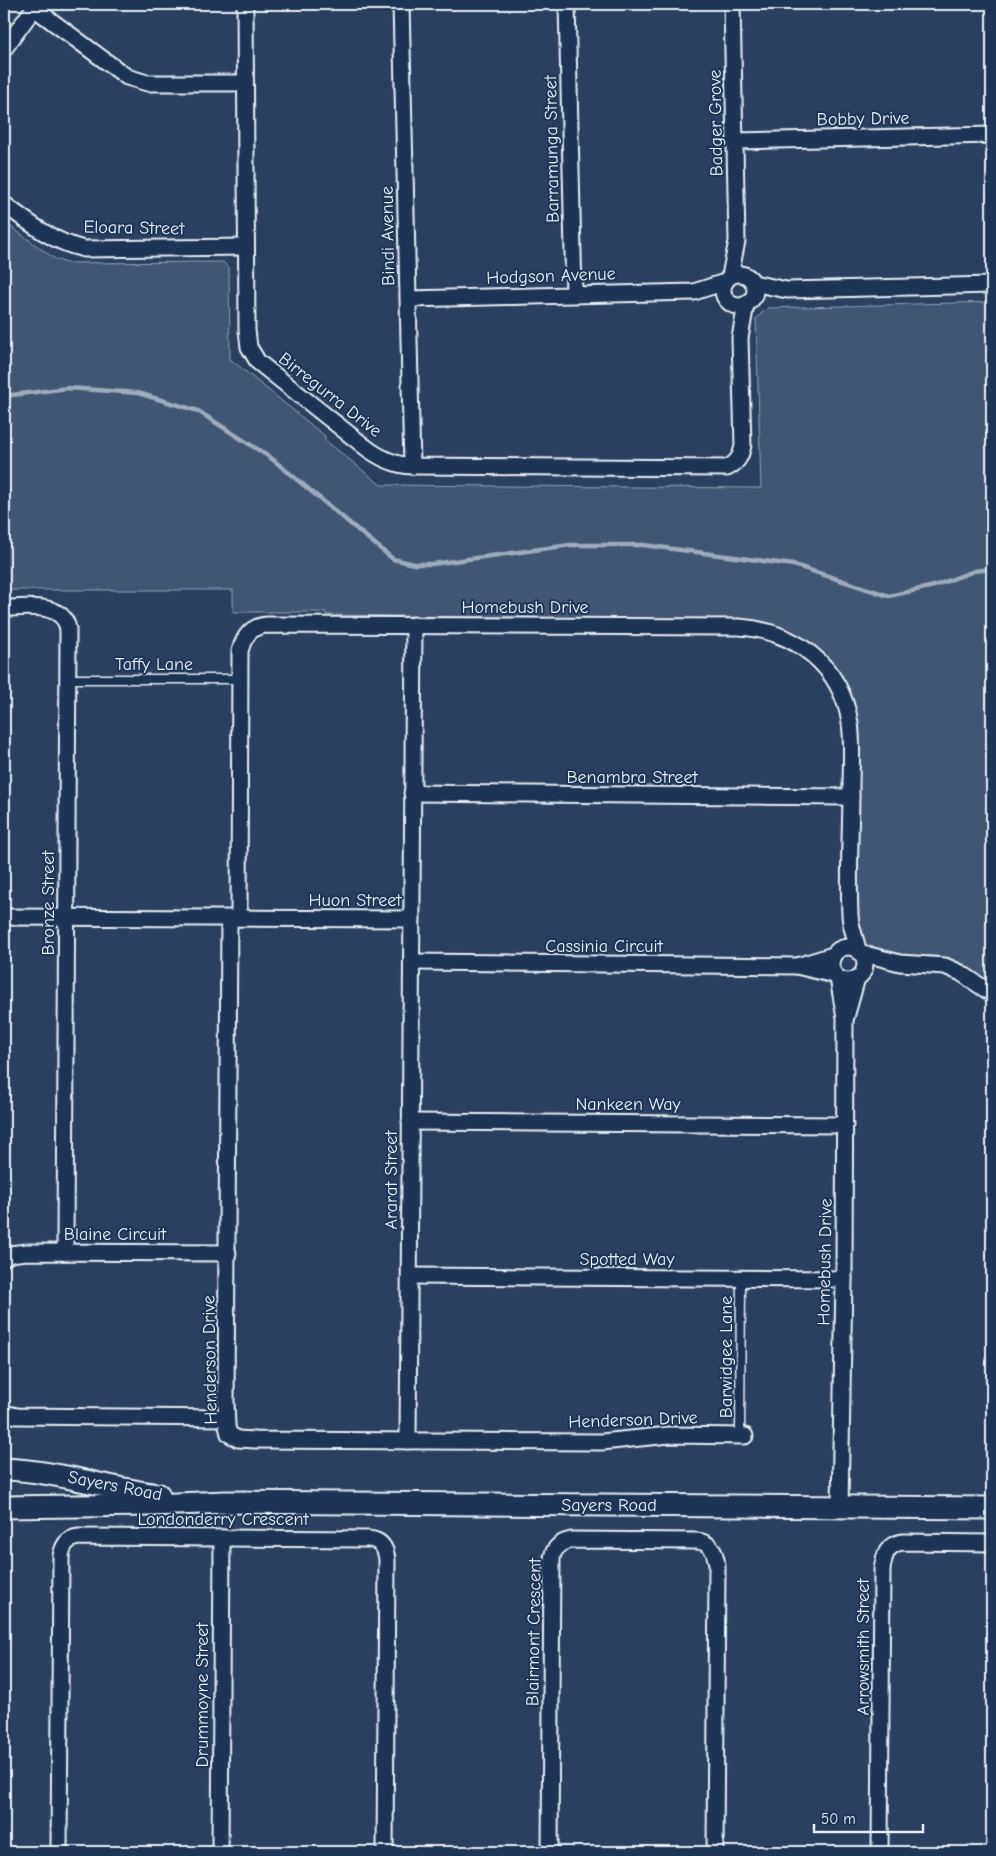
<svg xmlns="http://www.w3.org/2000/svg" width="996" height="1856" viewBox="0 0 996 1856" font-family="'Comic Neue',sans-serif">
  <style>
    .park { fill: #415774; stroke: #94a4b6 }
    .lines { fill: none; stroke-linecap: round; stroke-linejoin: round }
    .stream { stroke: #9dabbd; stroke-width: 4.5 }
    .lane-casing { stroke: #e8f1f8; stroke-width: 11 }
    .street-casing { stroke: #e8f1f8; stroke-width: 19 }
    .secondary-casing { stroke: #e8f1f8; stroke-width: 25 }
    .lane { stroke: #1d3557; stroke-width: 8 }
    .street { stroke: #1d3557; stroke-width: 15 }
    .secondary { stroke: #1d3557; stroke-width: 21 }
    .labels { text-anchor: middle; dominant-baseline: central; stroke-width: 4; stroke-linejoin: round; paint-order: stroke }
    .street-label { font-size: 18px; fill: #e8f1f8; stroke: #1d3557 }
  </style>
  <rect width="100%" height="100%" fill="#294061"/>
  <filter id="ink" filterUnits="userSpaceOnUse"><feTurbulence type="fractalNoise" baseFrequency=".02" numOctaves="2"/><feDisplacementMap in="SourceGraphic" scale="10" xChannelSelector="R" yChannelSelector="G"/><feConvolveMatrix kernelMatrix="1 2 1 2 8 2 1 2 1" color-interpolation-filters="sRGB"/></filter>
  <g filter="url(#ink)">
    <path class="park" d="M 10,226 L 55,259 L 67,263 L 223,262 L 229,268 L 230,359 L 325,436 L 325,440 L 381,485 L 761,488 L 756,319 L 767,308 L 992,302 L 992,985 L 964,966 L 950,959 L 936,956 L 894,955 L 866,947 L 863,944 L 857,920 L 858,734 C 851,670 813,629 748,620 L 326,615 L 326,612 L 233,612 L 233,590 L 4,590 L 4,235 Z"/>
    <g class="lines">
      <path class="stream" d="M 4,396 L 68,388 L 138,393 L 198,411 L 271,458 L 393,559 L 414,564 L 432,564 L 570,545 L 643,545 L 794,565 L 889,596 L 934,586 L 974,571 L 992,569"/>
      <defs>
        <g id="lane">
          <path d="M 68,679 L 240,679"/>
          <path d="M 740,1436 L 741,1278"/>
        </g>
        <g id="street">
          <path d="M 245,4 L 247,330 L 249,347 L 258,362 L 364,446 C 378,457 393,465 412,466 L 727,468 C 737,463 741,457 743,445 L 740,338 L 746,304"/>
          <path d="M 401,4 L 412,466"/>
          <path d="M 567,4 L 574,294"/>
          <path d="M 34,8 L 127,77 L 147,83 L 245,83"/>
          <path d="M 4,49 L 37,4"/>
          <path d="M 735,141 L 992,135"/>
          <path d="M 4,204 C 29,223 53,242 84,249 L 246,247"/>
          <circle cx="739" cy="290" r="16"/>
          <path d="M 730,276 L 737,241 L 732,4"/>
          <path d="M 753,283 L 787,290 L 992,285"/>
          <path d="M 409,299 L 694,292 L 725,282"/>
          <path d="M 4,608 C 25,608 63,601 68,629 L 65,1252"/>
          <path d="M 412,793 L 851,797"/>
          <path d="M 4,917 L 412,919"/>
          <path d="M 239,918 L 240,651 C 244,636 251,626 267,625 L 739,627 C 795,631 841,665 850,723 C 853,744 851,767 851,788 C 851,829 848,872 850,914 C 850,926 856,938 858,951"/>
          <path d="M 229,919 L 226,1402 L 227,1426 L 229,1434 L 238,1439 L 255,1440 L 602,1442 L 669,1435 L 745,1436"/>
          <circle cx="848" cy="964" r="17"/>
          <path d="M 861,953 L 900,963 L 945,966 L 961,973 L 992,994"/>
          <path d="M 412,962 L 797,966 L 833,955"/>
          <path d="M 797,966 L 834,975"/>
          <path d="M 838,978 L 845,1018 L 844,1279 L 840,1507"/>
          <path d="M 846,1017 L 857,978"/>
          <path d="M 410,1122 L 845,1125"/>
          <path d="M 4,1258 L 10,1254 L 26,1252 L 228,1253"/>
          <path d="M 410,1276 L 844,1279"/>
          <path d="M 4,1413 L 17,1416 L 226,1418"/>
          <path d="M 408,1441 L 414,625"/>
          <path d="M 59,1852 L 61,1556 C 63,1545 68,1538 79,1537 L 368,1539 C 381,1540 386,1548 387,1560 L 385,1852"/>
          <path d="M 220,1852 L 222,1538"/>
          <path d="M 550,1852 L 552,1558 C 554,1547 561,1542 571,1540 L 696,1541 C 711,1542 715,1551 717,1565 L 715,1852"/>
          <path d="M 880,1852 L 882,1570 C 884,1555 887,1544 903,1542 L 992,1543"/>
        </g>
        <g id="secondary">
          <path d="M 4,1469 C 57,1471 106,1488 159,1495"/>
          <path d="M 4,1507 L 151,1505 L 226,1502 L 992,1508"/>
        </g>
      </defs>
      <use href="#lane" class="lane-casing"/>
      <use href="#street" class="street-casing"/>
      <use href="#secondary" class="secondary-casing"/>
      <use href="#lane" class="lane"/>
      <use href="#street" class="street"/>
      <use href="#secondary" class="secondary"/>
    </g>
  </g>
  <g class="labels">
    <g class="street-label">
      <text transform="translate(863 119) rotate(-1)">Bobby Drive</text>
      <text transform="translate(716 123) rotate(-91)">Badger Grove</text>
      <text transform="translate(552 149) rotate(-91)">Barramunga Street</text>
      <text transform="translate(134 228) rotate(1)">Eloara Street</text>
      <text transform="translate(388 236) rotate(-91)">Bindi Avenue</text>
      <text transform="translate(551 276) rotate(-2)">Hodgson Avenue</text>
      <text transform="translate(330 395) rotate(38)">Birregurra Drive</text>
      <text x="525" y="607">Homebush Drive</text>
      <text x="154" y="664">Taffy Lane</text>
      <text x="632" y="777">Benambra Street</text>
      <text x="355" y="900">Huon Street</text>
      <text transform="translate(48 903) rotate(-90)">Bronze Street</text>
      <text x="604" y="946">Cassinia Circuit</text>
      <text x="628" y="1104">Nankeen Way</text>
      <text transform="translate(391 1180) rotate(-90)">Ararat Street</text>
      <text x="115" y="1234">Blaine Circuit</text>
      <text x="627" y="1259">Spotted Way</text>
      <text transform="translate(825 1262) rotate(-89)">Homebush Drive</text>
      <text transform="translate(726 1357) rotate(-90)">Barwidgee Lane</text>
      <text transform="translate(210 1360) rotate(-91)">Henderson Drive</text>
      <text transform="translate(633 1420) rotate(-2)">Henderson Drive</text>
      <text transform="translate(115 1486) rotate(11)">Sayers Road</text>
      <text x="609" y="1505">Sayers Road</text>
      <text x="223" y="1519">Londonderry Crescent</text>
      <text transform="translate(534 1632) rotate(-89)">Blairmont Crescent</text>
      <text transform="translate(863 1647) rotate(-90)">Arrowsmith Street</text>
      <text transform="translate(202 1695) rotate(-90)">Drummoyne Street</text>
    </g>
  </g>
  <rect width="996" height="1856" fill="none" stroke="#1d3557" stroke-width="20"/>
  <rect x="10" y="10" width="976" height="1836" fill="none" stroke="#e8f1f8" stroke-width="2" filter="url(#ink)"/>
  <path d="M814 1824v8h109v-8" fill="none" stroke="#e8f1f8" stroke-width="2.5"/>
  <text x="821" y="1824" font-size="15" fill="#e8f1f8" stroke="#1d3557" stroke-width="4" paint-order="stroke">50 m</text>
</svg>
